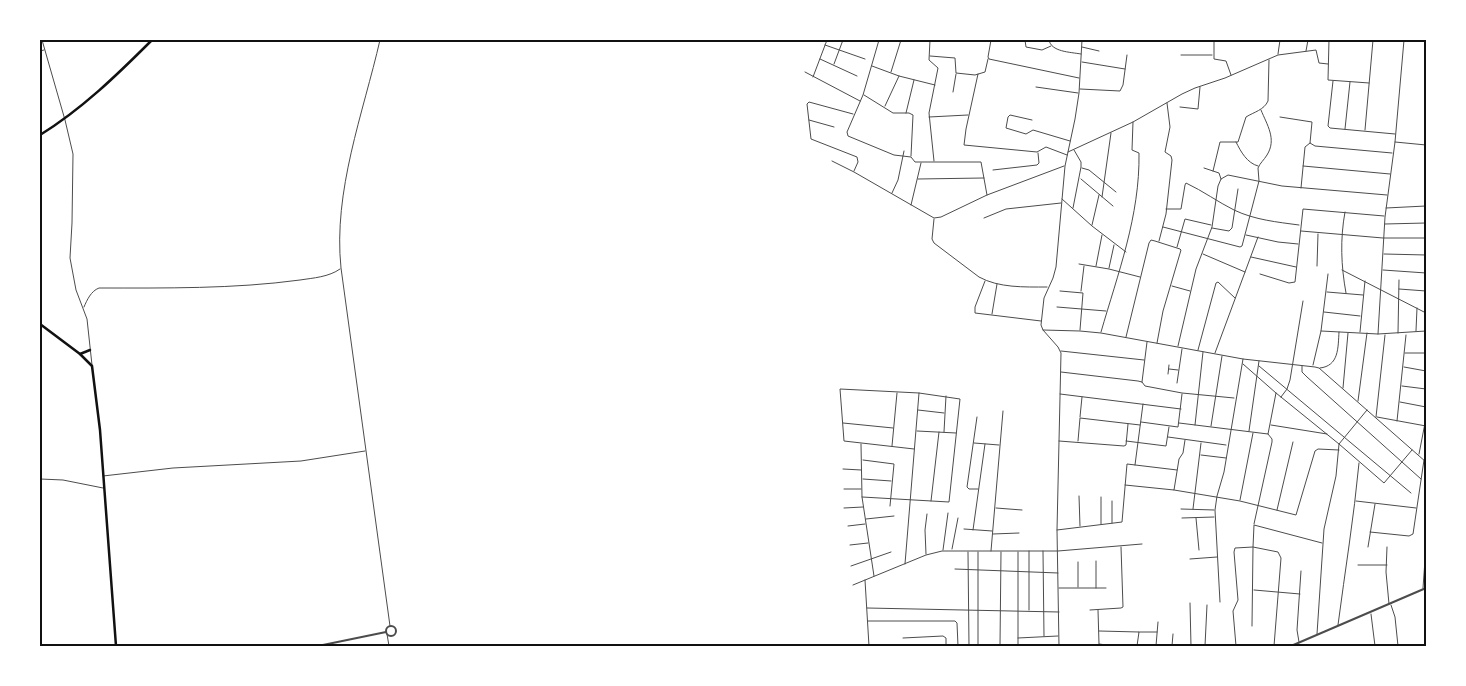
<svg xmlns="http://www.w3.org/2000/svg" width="1466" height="686" viewBox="0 0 1466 686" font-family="'IBM Plex Serif',serif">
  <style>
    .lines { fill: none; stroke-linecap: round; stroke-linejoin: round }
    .minor { stroke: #4c4c4c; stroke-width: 1 }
    .tertiary { stroke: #4c4c4c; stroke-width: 2 }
    .secondary { stroke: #111; stroke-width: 2.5 }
    .neatline { fill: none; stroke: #111; stroke-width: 2 }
  </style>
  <rect width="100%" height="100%" fill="#fff"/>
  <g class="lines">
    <g class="minor">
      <path d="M 42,40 L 65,120 L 73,154 L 72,223 L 70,258 L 76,290 L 87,319 L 92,365"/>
      <path d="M 380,40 C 363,114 333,191 341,268 L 390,626"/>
      <path d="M 879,40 L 863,95 L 847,132 L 848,136 L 894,155 L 911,157 L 915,162 L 981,162 L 987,195"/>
      <path d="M 930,40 L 929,60 L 938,68 L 929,113 L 934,161"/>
      <path d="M 991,40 L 988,57 L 989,59 L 1079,78"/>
      <path d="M 1025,40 L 1026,47 L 1042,50 L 1051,46"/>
      <path d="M 1042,40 L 1048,41"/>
      <path d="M 1049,40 C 1051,52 1070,52 1081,54"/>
      <path d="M 1214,40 L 1214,59 L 1226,61 L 1231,75"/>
      <path d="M 1329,40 L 1328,80 L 1369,83"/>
      <path d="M 1182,41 L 1213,40"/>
      <path d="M 825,45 L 865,59"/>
      <path d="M 1082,47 L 1099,51"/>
      <path d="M 40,51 L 44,50"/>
      <path d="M 1306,51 L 1308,40"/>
      <path d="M 1278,54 L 1280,40"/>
      <path d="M 1181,55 L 1212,55"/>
      <path d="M 930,56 L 955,58 L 956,73 L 975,75 L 985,72 L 988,59"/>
      <path d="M 820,59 L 857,76"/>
      <path d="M 1082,62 L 1125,69"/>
      <path d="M 834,64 L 843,40"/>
      <path d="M 872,66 L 899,76 L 935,85"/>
      <path d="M 805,72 L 860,101"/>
      <path d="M 891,72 L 901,40"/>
      <path d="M 978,74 L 966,129 L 964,145 L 1037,152 L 1046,147 L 1067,155"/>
      <path d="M 813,77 L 827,40"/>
      <path d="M 1333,81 L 1328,126 L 1330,128 L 1395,134"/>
      <path d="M 1036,87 L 1078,93"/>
      <path d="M 1080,89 L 1120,91 L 1123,85 L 1127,55"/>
      <path d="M 953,92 L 956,74"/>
      <path d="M 864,95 L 893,113 L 909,113 L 913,115 L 911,156"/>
      <path d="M 885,106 L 899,76"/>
      <path d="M 1180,107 L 1198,109 L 1200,87"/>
      <path d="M 906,113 L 914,80"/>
      <path d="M 853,114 L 809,102 L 807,104 L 811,139 L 857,157 L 858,162 L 854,171"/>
      <path d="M 929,117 L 968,115"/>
      <path d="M 1280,117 L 1312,122 L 1310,143 L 1315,146 L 1392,153"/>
      <path d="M 809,120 L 834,127"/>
      <path d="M 1032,120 L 1010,115 L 1008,117 L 1006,128 L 1026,134 L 1033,130 L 1070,141"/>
      <path d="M 1345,129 L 1350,82"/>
      <path d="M 1365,130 L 1373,40"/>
      <path d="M 1236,142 C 1241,152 1247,163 1258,166"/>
      <path d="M 1395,142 L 1426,145"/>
      <path d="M 1068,152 L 1133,122 L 1182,94 L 1195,88 L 1225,78 L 1278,55 L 1316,50 L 1319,63 L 1328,64"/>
      <path d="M 832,161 L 854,172 L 934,218 L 941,217 L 987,195 L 1064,166"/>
      <path d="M 1303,166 L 1390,174"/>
      <path d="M 1082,168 L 1089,170 L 1116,192"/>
      <path d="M 1204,168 L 1219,173 L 1221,179"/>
      <path d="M 993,170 L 1037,165 L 1039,163 L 1038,153"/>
      <path d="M 1213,171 L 1220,142 L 1238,142 L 1246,117 C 1254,112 1264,110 1268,101 L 1269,60"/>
      <path d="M 918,179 L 984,178"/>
      <path d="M 1081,179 L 1113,206"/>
      <path d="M 1301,188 L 1305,147 L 1310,143"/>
      <path d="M 892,193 L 898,180 L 904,151"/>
      <path d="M 1102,197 L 1111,133"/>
      <path d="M 1062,199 L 1092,226 L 1126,252"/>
      <path d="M 911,205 L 921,163"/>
      <path d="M 1073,208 L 1081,167 L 1081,162 L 1074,150"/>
      <path d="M 1386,208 L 1426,206"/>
      <path d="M 1166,209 L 1181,209 L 1185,185 L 1186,183 C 1203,191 1218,202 1234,210 C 1255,220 1277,222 1299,225"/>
      <path d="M 1345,212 C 1340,239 1341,266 1346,293"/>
      <path d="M 984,218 L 1006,209 L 1061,203"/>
      <path d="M 934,219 L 932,239 L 934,243 L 979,277 C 999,288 1024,287 1047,287"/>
      <path d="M 1385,224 L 1426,223"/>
      <path d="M 1092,225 L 1099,195"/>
      <path d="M 1163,227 L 1240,247 L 1242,246 L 1259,181 L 1258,168 C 1260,163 1264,160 1267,155 C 1277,139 1267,125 1261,110"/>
      <path d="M 1212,228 L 1229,231 L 1232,228 L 1238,189"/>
      <path d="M 1301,231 L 1383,238 L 1426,238"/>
      <path d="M 1246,235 L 1278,242 L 1298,244"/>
      <path d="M 1159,241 L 1166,214 L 1172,160 L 1171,156 L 1165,152 L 1170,127 L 1167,103"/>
      <path d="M 1177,247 L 1185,219 L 1211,225"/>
      <path d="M 1203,254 L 1245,272"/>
      <path d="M 1384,254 L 1426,255"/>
      <path d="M 1251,257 L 1296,267"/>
      <path d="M 1079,264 L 1109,269 L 1140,277"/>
      <path d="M 1096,266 L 1102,235"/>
      <path d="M 1317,266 L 1318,234"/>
      <path d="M 1109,268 L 1114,245"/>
      <path d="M 1342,270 L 1426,313"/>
      <path d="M 1383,270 L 1426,273"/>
      <path d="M 1260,274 L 1289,283 L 1295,282 L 1303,209 L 1384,216"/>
      <path d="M 985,281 L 975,307 L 975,313 L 1041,321"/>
      <path d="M 1172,286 L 1190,291"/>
      <path d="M 1399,289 L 1426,291"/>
      <path d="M 1060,291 L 1083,293 L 1080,330"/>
      <path d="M 1081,291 L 1084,266"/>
      <path d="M 1327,292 L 1363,295"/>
      <path d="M 84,307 C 87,300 91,291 99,288 C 165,288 234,289 300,280 C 313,278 329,277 340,269"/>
      <path d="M 1057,307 L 1106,311"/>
      <path d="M 1324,312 L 1360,316"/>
      <path d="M 992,314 L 997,284"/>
      <path d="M 1043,330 L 1080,331 L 1101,333 L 1243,359 L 1315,367 L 1319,368 L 1426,462"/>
      <path d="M 1321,331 L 1378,334 L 1426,331"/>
      <path d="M 1416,331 L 1417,308"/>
      <path d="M 1101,332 C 1118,273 1140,216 1139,153 L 1132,150 L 1133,122"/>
      <path d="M 1360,332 L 1365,281"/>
      <path d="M 1398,333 L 1399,280"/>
      <path d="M 1378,334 L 1385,217 L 1395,142 L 1404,40"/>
      <path d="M 1126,337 L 1149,243 L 1151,240 L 1155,241 L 1180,249 L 1181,250 L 1163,311 L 1157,343"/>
      <path d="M 1178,346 L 1196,269 L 1212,227 L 1218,186 L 1221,179 L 1228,175 L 1282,186 L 1387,195"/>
      <path d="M 1198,350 L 1216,283 L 1218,282 L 1235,298"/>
      <path d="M 1061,351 L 1144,360"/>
      <path d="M 1215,353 L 1258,237"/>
      <path d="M 1405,353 L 1426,353"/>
      <path d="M 1243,364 L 1276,393 L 1339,444 L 1384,483 L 1412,450"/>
      <path d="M 1313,365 L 1321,331 L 1328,274"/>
      <path d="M 1259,366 L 1411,493"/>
      <path d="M 1302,366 L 1302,372 L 1307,377 L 1421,479"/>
      <path d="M 1404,367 L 1426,371"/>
      <path d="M 1320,368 C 1339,366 1338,348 1339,332"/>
      <path d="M 1169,369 L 1178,370"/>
      <path d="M 1061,372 L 1138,381 L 1142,382 L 1145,386 L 1182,393 L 1234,398"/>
      <path d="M 1168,374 L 1169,365"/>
      <path d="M 1142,382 L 1147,342"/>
      <path d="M 1177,383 L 1182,349"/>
      <path d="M 1402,386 L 1426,389"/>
      <path d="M 1343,388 L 1348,333"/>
      <path d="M 1060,394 L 1181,409"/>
      <path d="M 1281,397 L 1287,389 L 1290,380 L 1303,301"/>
      <path d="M 1358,401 L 1367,333"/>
      <path d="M 1400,402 L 1426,407"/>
      <path d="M 918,410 L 944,413"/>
      <path d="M 977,417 L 967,487 L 969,489 L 978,489"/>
      <path d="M 1080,417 L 1082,397"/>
      <path d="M 1376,417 L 1385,335"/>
      <path d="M 1377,417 L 1426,426"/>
      <path d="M 1397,421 L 1406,335"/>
      <path d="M 1141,422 L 1178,427 L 1182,394"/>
      <path d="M 843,423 L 893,428"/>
      <path d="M 1179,423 L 1268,434 L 1276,393"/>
      <path d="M 1195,425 L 1203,352"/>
      <path d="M 1271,425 L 1327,434"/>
      <path d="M 1211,426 L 1222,356"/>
      <path d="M 917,431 L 956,433"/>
      <path d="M 1249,431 L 1259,361"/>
      <path d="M 944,432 L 946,396"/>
      <path d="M 1168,437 L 1226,445"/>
      <path d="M 1059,441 L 1124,446 L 1126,445 L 1128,424"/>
      <path d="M 1078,441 L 1080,418 L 1140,425"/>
      <path d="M 1126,441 L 1166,446 L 1169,427"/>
      <path d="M 974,443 L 999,445"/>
      <path d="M 861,444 L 862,497 L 874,576"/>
      <path d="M 892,446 L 897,393"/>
      <path d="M 1419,454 L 1426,418"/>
      <path d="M 1201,455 L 1226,458"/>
      <path d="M 863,460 L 894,464 L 890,506"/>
      <path d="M 1135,465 L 1143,404"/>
      <path d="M 843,469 L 861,470"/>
      <path d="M 103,476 L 173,468 L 301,461 L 365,451"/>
      <path d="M 40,479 L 63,480 L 103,488"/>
      <path d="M 863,479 L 891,481"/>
      <path d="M 1125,485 L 1174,490 L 1179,459 L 1183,453 L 1185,440"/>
      <path d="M 844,489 L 861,489"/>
      <path d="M 1174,490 L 1240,501 L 1296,515 L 1315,451 L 1318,449 L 1339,450"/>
      <path d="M 1079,496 L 1080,526"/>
      <path d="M 862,497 L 949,502 L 960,399 L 919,393 L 840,389 L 844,441 L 914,449"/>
      <path d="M 1240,500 L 1253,433"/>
      <path d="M 931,501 L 939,432"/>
      <path d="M 1112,501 L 1112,523"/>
      <path d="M 1356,501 L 1416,508"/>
      <path d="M 844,508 L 863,507"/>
      <path d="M 996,508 L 1022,510"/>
      <path d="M 1181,509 L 1214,510"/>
      <path d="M 1193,509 L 1201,443"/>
      <path d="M 1277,510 L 1293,442"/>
      <path d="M 1182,518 L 1214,517"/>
      <path d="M 1196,518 L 1199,550"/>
      <path d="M 866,519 L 894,516"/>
      <path d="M 1101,524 L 1101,497"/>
      <path d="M 1254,524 L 1272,442 L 1272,439 L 1268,434"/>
      <path d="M 848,526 L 865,524"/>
      <path d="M 964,529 L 992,531"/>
      <path d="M 973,530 L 985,444"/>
      <path d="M 1057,530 L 1122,522 L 1127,464 L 1177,470"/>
      <path d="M 1370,532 L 1409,536 L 1413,534 L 1424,460"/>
      <path d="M 993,534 L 1019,533"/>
      <path d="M 850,545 L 868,543"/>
      <path d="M 1368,547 L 1375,504"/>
      <path d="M 1387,547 L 1386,572 L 1389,604"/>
      <path d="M 952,549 L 958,518"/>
      <path d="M 943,550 L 948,513"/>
      <path d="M 991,551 L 1003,411"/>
      <path d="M 1043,551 L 1044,636"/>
      <path d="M 968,552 L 969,646"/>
      <path d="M 926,554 L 925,530 L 927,514"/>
      <path d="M 1190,559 L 1217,557"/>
      <path d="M 1096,561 L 1096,588"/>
      <path d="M 905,564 L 919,393"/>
      <path d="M 1358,565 L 1387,565"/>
      <path d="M 851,566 L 891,552"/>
      <path d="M 955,569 L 1058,573"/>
      <path d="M 865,580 L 869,646"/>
      <path d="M 853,585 L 926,555 L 942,551 L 1058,551 L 1142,544"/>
      <path d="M 1078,587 L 1078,562"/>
      <path d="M 1059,588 L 1106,588"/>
      <path d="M 1423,588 L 1426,546"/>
      <path d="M 1254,590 L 1300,594"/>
      <path d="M 1220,602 L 1215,510 L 1217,496 L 1224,472 L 1243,359"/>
      <path d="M 1190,603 L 1191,646"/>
      <path d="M 1391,605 L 1395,617 L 1398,646"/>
      <path d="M 867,608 L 1059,612"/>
      <path d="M 1029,610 L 1029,551"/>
      <path d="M 1090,610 L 1121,608 L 1123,607 L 1121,547"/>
      <path d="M 1098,610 L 1099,644 L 1114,646"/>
      <path d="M 1371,614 L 1375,646"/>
      <path d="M 868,621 L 955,621 L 957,623 L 958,646"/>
      <path d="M 1338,625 C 1345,571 1354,517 1359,463"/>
      <path d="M 1099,631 L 1139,632 L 1137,646"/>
      <path d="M 1139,632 L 1157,632"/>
      <path d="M 387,634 L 389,646"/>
      <path d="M 1317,634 L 1324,529 L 1336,476 L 1339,444 L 1367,410"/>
      <path d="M 903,638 L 943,636 L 946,638 L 946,646"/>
      <path d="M 1018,638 L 1058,636"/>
      <path d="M 1299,642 L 1297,630 L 1301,571"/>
      <path d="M 978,646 L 978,552"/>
      <path d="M 1000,646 L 1001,552"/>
      <path d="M 1018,646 L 1018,552"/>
      <path d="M 1059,646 L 1057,530 L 1061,353 L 1058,347 L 1043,330 L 1041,325 L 1044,298 L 1053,278 L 1056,267 L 1065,166 L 1075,119 L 1079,93 L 1082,40"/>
      <path d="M 1156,646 L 1158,622"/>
      <path d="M 1172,646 L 1173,634"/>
      <path d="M 1205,646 L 1207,605"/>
      <path d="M 1236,646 L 1233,611 L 1238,600 L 1234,552 L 1235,548 L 1253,547 L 1252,626"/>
      <path d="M 1274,646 L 1281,558 L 1278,552 L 1253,547 L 1254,525 L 1322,543"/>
    </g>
    <g class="tertiary">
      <circle cx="391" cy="631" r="5"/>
      <path d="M 318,646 L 386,632"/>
      <path d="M 1291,646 L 1426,588"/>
    </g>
    <g class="secondary">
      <path d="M 40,135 C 82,109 117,75 152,40"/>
      <path d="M 40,324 L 80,354 L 92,366 L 100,430 L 116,646"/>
      <path d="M 80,354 L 90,350"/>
    </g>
  </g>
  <rect width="1466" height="686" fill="none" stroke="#ffffff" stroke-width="82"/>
  <rect x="41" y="41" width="1384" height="604" class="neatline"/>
</svg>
